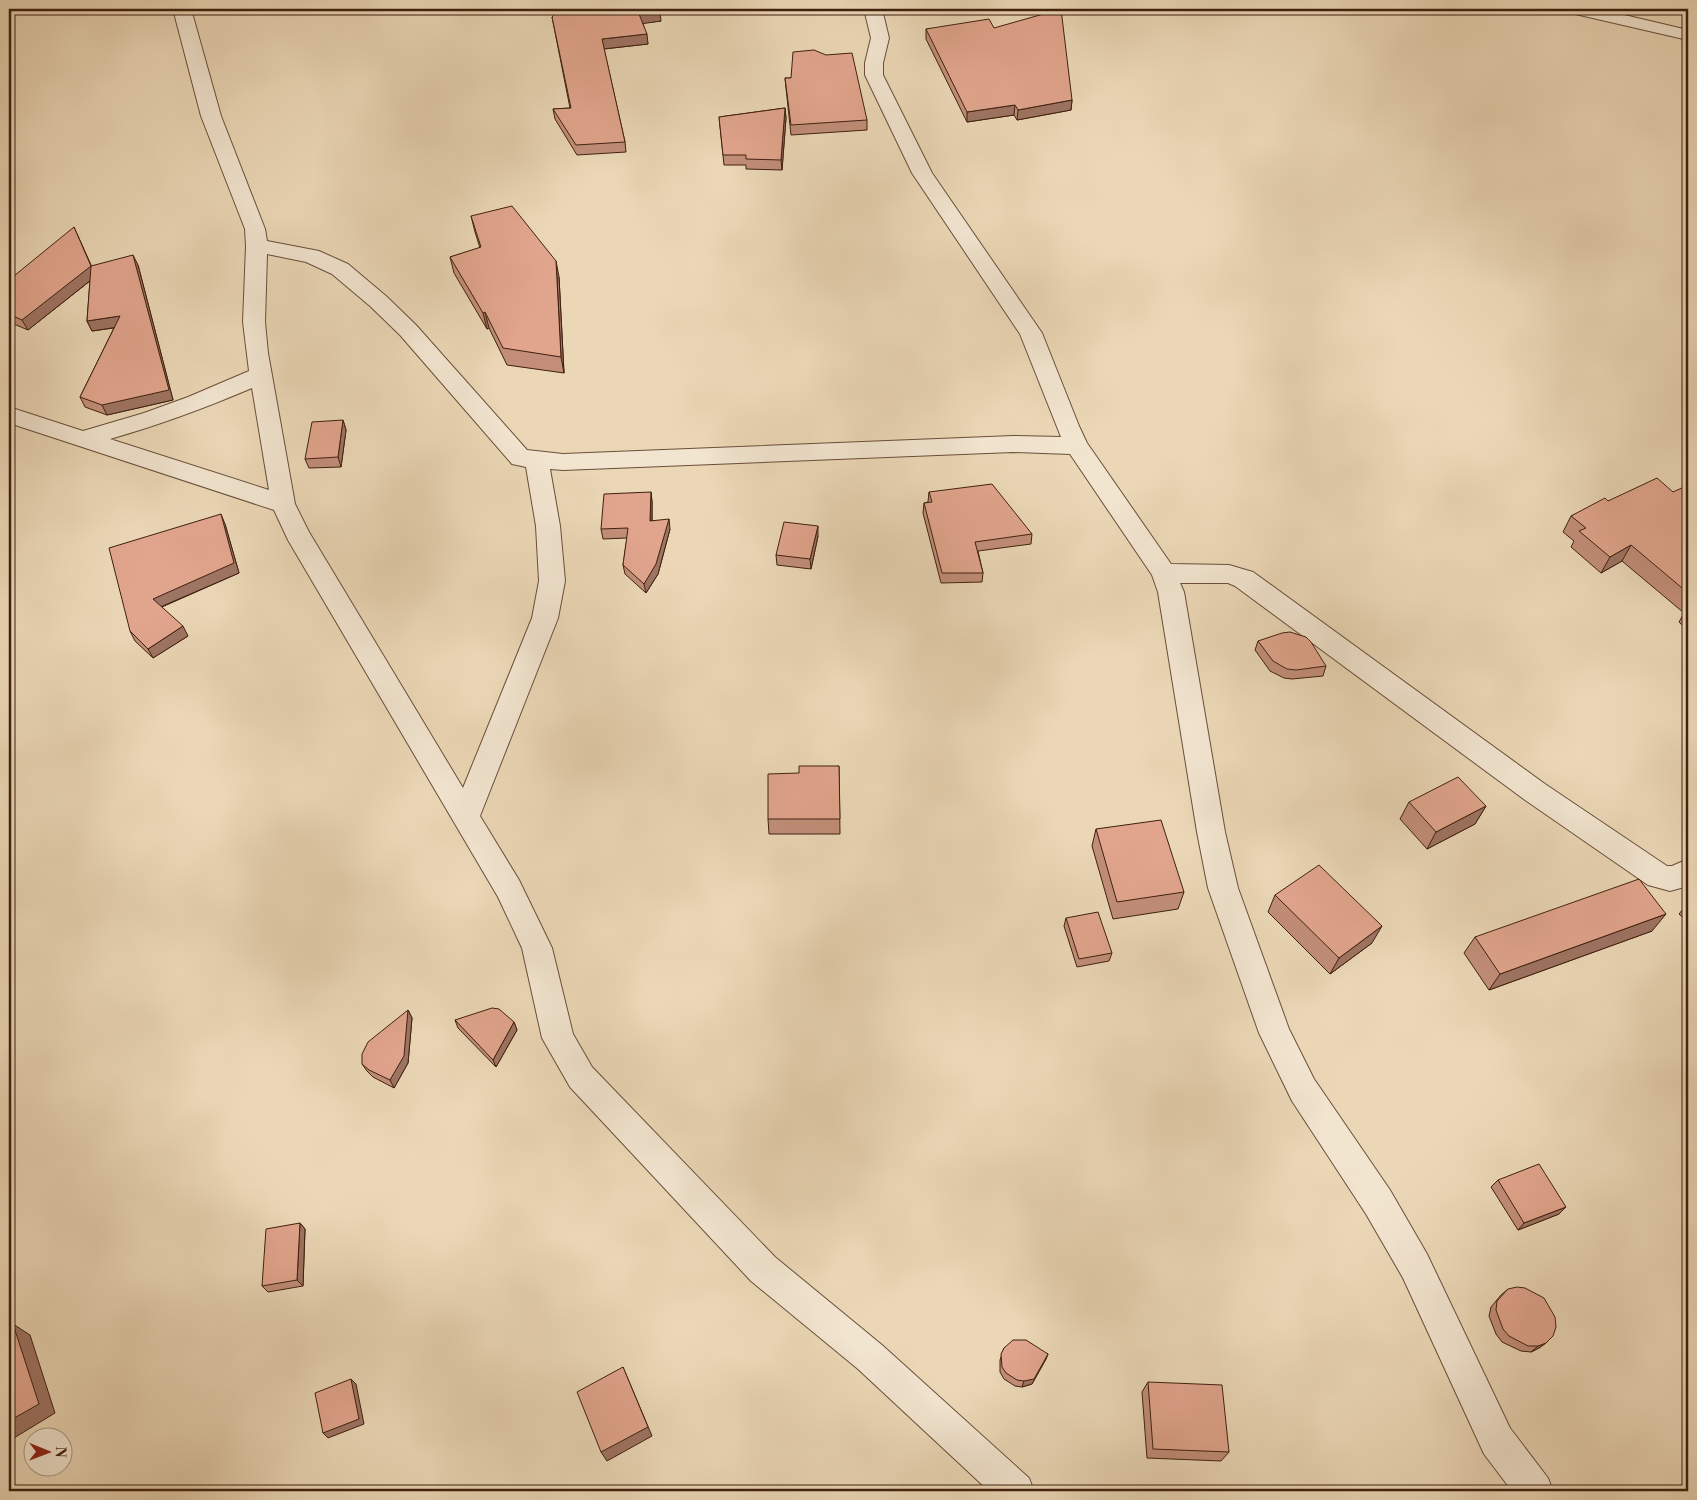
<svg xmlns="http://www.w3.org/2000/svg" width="1697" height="1500" viewBox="0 0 1697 1500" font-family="'Libre Bodoni',serif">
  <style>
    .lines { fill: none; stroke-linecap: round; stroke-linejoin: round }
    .minor-casing { stroke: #6a4e39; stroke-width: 2 }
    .minor { fill: #f2e5d0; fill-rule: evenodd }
    .wall { fill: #c28e79; stroke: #3f200f }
    .shaded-wall { fill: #9e7463; stroke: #3f200f }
    .building { fill: #e1a58d; stroke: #3f200f }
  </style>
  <rect width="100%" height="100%" fill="#ebd7b6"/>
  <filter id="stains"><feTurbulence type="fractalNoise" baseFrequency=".004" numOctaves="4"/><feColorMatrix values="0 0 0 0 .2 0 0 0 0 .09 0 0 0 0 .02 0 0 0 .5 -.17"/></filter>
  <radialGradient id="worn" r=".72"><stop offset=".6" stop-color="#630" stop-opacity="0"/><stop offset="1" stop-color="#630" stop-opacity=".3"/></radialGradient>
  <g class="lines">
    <defs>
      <g id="minor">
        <path d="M 173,9 L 191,9 L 221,116 L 265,229 L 267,241 L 319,251 L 348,264 L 386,296 L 416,325 L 527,450 L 563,454 L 1013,436 L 1061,437 L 1020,334 L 912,173 L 865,75 L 865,63 L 871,38 L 864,9 L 882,9 L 889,38 L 883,63 L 883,75 L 932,173 L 1042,333 L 1079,426 L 1087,443 L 1171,564 L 1229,565 L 1253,572 L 1545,784 L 1667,866 L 1672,866 L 1688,859 L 1688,886 L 1670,891 L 1648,885 L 1525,800 L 1235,586 L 1228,583 L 1180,583 L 1184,592 L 1225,832 L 1238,888 L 1289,1029 L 1314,1079 L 1390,1190 L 1427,1254 L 1510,1428 L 1548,1478 L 1553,1491 L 1512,1491 L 1484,1454 L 1403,1278 L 1366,1214 L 1292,1101 L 1259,1033 L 1208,888 L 1197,832 L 1158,592 L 1152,575 L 1070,454 L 1013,452 L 563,470 L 550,469 L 560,526 L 565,581 L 558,618 L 480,816 L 519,880 L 552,948 L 573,1034 L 592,1067 L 775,1257 L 882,1345 L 1029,1478 L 1034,1491 L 989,1491 L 858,1369 L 751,1281 L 570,1087 L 542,1038 L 522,948 L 498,897 L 288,540 L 274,510 L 9,423 L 9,407 L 83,431 L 144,413 L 188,397 L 249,371 L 243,322 L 246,246 L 245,229 L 201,116 ZM 267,254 L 306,262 L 332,274 L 370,306 L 400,335 L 512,464 L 526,467 L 536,526 L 539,581 L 532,618 L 463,788 L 309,532 L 295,504 L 268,353 L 265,322 ZM 252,388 L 269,490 L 110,439 C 159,425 205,408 252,388 Z"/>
        <path d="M 1568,9 L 1599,9 L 1688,30 L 1688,40 L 1571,13 Z"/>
      </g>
    </defs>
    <use href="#minor" class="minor-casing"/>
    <use href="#minor" class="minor"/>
  </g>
  <g class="wall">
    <path d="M 552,17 L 661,21 L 643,23 L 648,44 L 604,49 L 625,142 L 626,152 L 577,155 L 555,119 L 553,109 L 570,108 Z"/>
    <path d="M 994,28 L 1072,100 L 1071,110 L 1017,120 L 1014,115 L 967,122 L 926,39 L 926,29 Z"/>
    <path d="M 826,55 L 867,120 L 867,130 L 791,135 L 786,88 L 785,78 L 791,78 Z"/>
    <path d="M 785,108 L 786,118 L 782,170 L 746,169 L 746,165 L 724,165 L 719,117 Z"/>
    <path d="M 471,216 L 559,277 L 564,373 L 507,365 L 489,328 L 487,329 L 454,273 L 450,257 L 480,248 L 475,232 Z"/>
    <path d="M 138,265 L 173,400 L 107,415 L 85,407 L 80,397 L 114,328 L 92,331 L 87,321 L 90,281 L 28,330 L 9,322 L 9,280 L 92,266 Z"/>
    <path d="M 343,420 L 346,430 L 341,467 L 309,468 L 305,459 Z"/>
    <path d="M 1688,491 L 1688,631 L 1679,622 L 1684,613 L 1622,561 L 1601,573 L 1571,547 L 1574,541 L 1563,532 L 1571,516 L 1608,501 Z"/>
    <path d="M 651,492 L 652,502 L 652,520 L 670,529 L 658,574 L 646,593 L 625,574 L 623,565 L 627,538 L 603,539 L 601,529 Z"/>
    <path d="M 929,492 L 1032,534 L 1031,544 L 978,551 L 983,573 L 982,582 L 941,583 L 923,513 L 924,503 L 928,502 Z"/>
    <path d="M 225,524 L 239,573 L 162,607 L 188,636 L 153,658 L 135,641 L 130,631 Z"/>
    <path d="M 818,536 L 811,569 L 777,565 L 776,555 Z"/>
    <path d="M 1258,641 L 1326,666 L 1323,676 L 1292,679 L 1284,678 L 1270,671 L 1255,650 Z"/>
    <path d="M 839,766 L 840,834 L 769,834 L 768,819 L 799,773 Z"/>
    <path d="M 1409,802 L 1486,806 L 1475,824 L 1427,849 L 1400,819 Z"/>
    <path d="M 1096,829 L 1184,892 L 1178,909 L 1113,919 L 1092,846 Z"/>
    <path d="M 1275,895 L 1372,943 L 1330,974 L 1268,912 Z"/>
    <path d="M 1688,903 L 1688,922 L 1679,914 Z"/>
    <path d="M 1066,918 L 1112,953 L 1109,961 L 1077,967 L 1064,926 Z"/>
    <path d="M 1652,931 L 1489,990 L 1464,953 L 1475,937 Z"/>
    <path d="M 408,1010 L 412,1018 L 408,1063 L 394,1088 L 373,1077 L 367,1071 L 362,1064 Z"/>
    <path d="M 455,1020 L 514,1022 L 517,1030 L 496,1067 L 458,1028 Z"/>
    <path d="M 1498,1180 L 1566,1207 L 1559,1214 L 1518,1230 L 1491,1187 Z"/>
    <path d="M 300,1223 L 305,1229 L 303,1286 L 268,1292 L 262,1286 Z"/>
    <path d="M 1508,1289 L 1546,1343 L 1539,1348 L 1531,1352 L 1521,1351 L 1502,1342 L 1496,1334 L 1489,1316 L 1491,1307 L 1501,1295 Z"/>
    <path d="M 1004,1348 L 1048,1354 L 1046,1359 L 1032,1384 L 1022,1387 L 1015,1386 L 1004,1379 L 1000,1372 L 1000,1360 Z"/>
    <path d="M 1148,1382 L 1229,1452 L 1221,1461 L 1147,1458 L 1142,1392 Z"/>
  </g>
  <g class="shaded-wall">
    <path d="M 9,9 L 32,9 L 9,15 Z"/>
    <path d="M 660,11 L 661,21 L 640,24 L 639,14 Z"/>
    <path d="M 647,34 L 648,44 L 603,49 L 602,39 Z"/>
    <path d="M 1072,100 L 1071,110 L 1017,120 L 1018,110 Z"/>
    <path d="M 1015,105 L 1014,115 L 967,122 L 967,112 Z"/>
    <path d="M 785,108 L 786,118 L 782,170 L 781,160 Z"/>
    <path d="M 74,227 L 96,276 L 28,330 L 22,320 Z"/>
    <path d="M 133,255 L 138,265 L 173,400 L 107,415 L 102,405 Z"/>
    <path d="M 556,261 L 559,277 L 564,373 L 561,357 Z"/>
    <path d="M 485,312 L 489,328 L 487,329 L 483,313 Z"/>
    <path d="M 120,316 L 125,326 L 92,331 L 87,321 Z"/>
    <path d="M 343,420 L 346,430 L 341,467 L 338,457 Z"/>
    <path d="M 651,492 L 652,502 L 652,530 L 650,521 Z"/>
    <path d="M 221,514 L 225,524 L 239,573 L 158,608 L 153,599 Z"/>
    <path d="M 669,519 L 670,529 L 658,574 L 646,593 L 644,584 Z"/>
    <path d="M 818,526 L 818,536 L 811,569 L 810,559 Z"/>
    <path d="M 1631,545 L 1622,561 L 1601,573 L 1610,557 Z"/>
    <path d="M 183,626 L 188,636 L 153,658 L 148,649 Z"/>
    <path d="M 1486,806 L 1475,824 L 1427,849 L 1436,832 Z"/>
    <path d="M 1666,914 L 1652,931 L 1489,990 L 1500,974 Z"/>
    <path d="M 1382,926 L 1372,943 L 1330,974 L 1339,958 Z"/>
    <path d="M 408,1010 L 412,1018 L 408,1063 L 394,1088 L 390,1080 Z"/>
    <path d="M 514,1022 L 517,1030 L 496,1067 L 493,1060 Z"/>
    <path d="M 1566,1207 L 1559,1214 L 1518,1230 L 1524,1223 Z"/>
    <path d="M 300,1223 L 305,1229 L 303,1286 L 297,1280 Z"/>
    <path d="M 13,1324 L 30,1335 L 55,1413 L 9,1441 L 9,1421 Z"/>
    <path d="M 1546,1343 L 1539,1348 L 1531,1352 L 1538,1346 Z"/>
    <path d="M 1048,1354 L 1046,1359 L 1032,1384 L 1022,1387 L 1024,1381 Z"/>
    <path d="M 623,1367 L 652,1436 L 607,1461 L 601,1452 Z"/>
    <path d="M 351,1379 L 356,1384 L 364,1424 L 328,1438 L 323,1433 Z"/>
  </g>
  <g class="building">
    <path d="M 560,9 L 658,9 L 660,11 L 639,14 L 647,34 L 602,39 L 625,142 L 576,145 L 553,109 L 571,108 L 552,17 Z"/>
    <path d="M 1061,9 L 1072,100 L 1018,110 L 1015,105 L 967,112 L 926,29 L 989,19 L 994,28 Z"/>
    <path d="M 814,50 L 826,55 L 852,53 L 867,120 L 791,125 L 785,78 L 791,78 L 793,52 Z"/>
    <path d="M 785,108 L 781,160 L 746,159 L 746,155 L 723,155 L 719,117 Z"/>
    <path d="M 512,206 L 556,261 L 561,357 L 503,348 L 485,312 L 483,313 L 450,257 L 481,247 L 471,216 Z"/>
    <path d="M 74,227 L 91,266 L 22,320 L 9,314 L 9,280 Z"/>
    <path d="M 133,255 L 169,390 L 102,405 L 80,397 L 120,316 L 87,321 L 91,266 Z"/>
    <path d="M 343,420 L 338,457 L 305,459 L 312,422 Z"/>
    <path d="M 1657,478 L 1673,492 L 1684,487 L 1688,491 L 1688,593 L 1631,545 L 1610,557 L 1579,531 L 1586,528 L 1571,516 L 1605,498 L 1608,501 Z"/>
    <path d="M 992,484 L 1032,534 L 975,542 L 983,573 L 942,573 L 924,503 L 932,502 L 929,492 Z"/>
    <path d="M 651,492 L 650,521 L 669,519 L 656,564 L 644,584 L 623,565 L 628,528 L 601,529 L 604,494 Z"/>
    <path d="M 221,514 L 234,563 L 153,599 L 183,626 L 148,649 L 130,631 L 109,548 Z"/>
    <path d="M 784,522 L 818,526 L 810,559 L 776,555 Z"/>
    <path d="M 1290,632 L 1306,637 L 1311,642 L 1326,666 L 1296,670 L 1287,669 L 1273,661 L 1258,641 L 1282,633 Z"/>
    <path d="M 799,766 L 839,766 L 840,819 L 768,819 L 768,774 L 799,773 Z"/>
    <path d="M 1458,777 L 1486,806 L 1436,832 L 1409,802 Z"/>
    <path d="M 1161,820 L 1184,892 L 1117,902 L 1096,829 Z"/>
    <path d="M 1319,865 L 1382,926 L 1339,958 L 1275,895 Z"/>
    <path d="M 1639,879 L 1666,914 L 1500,974 L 1475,937 Z"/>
    <path d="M 1098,912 L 1112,953 L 1079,959 L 1066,918 Z"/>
    <path d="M 492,1008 L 499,1009 L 514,1022 L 493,1060 L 455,1020 Z"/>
    <path d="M 408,1010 L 404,1056 L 390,1080 L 369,1070 L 362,1064 L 362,1054 L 368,1042 Z"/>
    <path d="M 1539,1164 L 1566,1207 L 1524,1223 L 1498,1180 Z"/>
    <path d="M 300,1223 L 297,1280 L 262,1286 L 266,1229 Z"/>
    <path d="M 1517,1287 L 1525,1288 L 1544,1298 L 1555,1317 L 1556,1327 L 1553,1336 L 1546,1343 L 1538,1346 L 1528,1346 L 1509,1336 L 1503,1329 L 1496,1310 L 1497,1301 L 1508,1289 Z"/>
    <path d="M 13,1324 L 39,1404 L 9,1421 L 9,1327 Z"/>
    <path d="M 1013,1340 L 1026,1340 L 1048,1354 L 1034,1379 L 1024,1381 L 1017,1380 L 1006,1373 L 1002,1367 L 1001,1354 L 1004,1348 Z"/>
    <path d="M 623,1367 L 648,1427 L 601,1452 L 577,1392 Z"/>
    <path d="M 351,1379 L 359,1419 L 323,1433 L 315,1393 Z"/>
    <path d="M 1148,1382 L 1222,1385 L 1229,1452 L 1153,1449 Z"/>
  </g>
  <rect width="1697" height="1500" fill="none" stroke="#ebd7b6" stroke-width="30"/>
  <rect x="10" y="10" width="1677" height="1480" fill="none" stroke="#3f200f" stroke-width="2.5"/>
  <rect x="15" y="15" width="1667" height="1470" fill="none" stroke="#3f200f"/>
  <g transform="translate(48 1452) rotate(91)"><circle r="24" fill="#f2e5d0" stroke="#aa9683"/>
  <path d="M0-4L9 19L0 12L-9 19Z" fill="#8f2418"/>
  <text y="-8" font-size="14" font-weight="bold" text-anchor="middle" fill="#3f200f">N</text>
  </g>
  <rect width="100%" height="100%" filter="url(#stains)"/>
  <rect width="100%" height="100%" fill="url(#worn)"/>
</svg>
